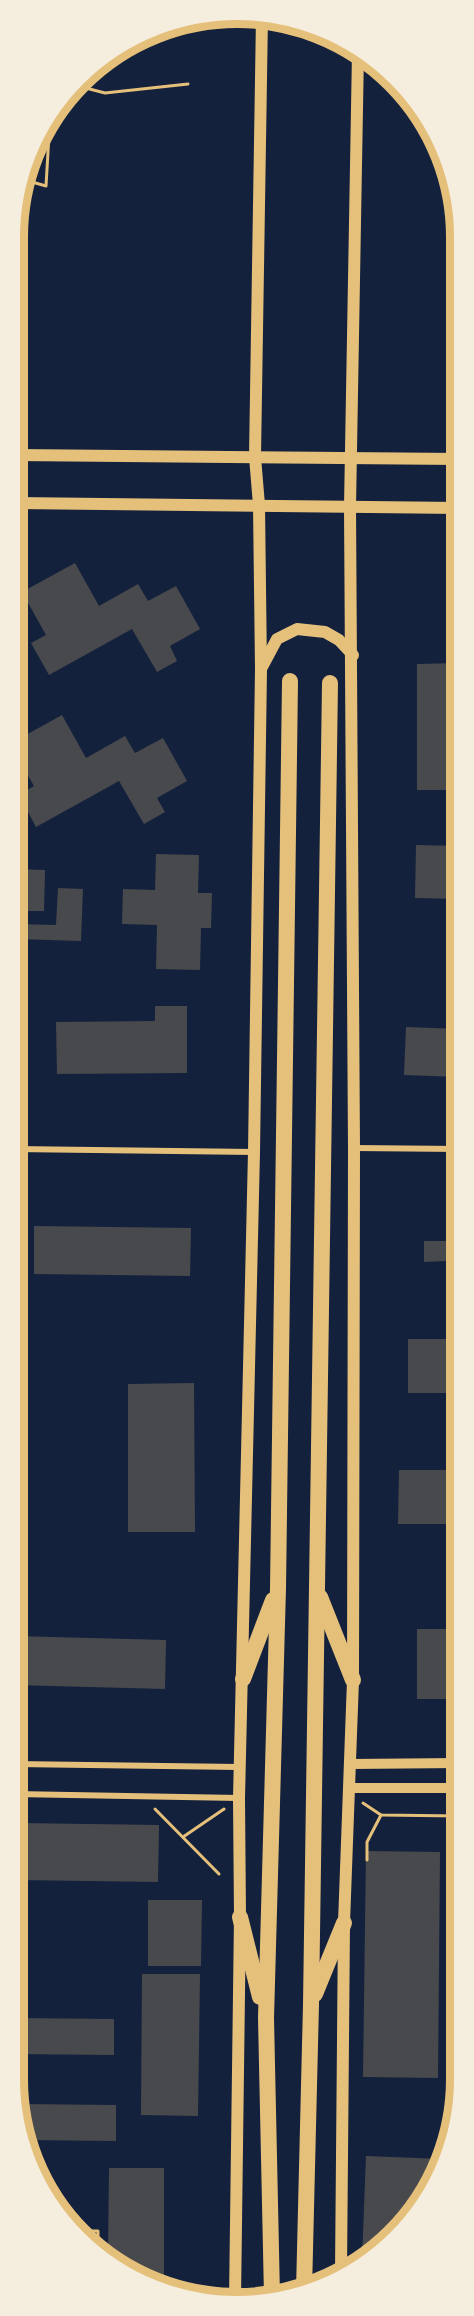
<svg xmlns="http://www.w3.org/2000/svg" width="474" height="2316" viewBox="0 0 474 2316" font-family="'DM Sans',sans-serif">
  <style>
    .building { fill: #48494c }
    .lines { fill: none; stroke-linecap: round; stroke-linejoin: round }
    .path { stroke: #e5c07b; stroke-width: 3 }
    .minor { stroke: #e5c07b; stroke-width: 6 }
    .tertiary { stroke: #e5c07b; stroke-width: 10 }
    .secondary { stroke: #e5c07b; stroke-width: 12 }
    .trunk { stroke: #e5c07b; stroke-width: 16 }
    .rim { fill: none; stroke: #e5c07b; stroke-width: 8 }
  </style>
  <rect width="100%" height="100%" fill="#14213d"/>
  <g class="building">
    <path d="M 454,201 L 460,222 L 460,252 L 448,248 Z"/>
    <path d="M 75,563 L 99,606 L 138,584 L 148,601 L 176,586 L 200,629 L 170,646 L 177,661 L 157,672 L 132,629 L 49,675 L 31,643 L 46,635 L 22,592 Z"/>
    <rect x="448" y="596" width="12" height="24"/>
    <path d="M 460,663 L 460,790 L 417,790 L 417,664 Z"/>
    <path d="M 62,715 L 86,758 L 125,736 L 135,753 L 163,738 L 187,781 L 157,798 L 165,812 L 144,824 L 119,781 L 36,827 L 19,795 L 34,786 L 15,753 L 15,741 Z"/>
    <path d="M 416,845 L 460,846 L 460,899 L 415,898 Z"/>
    <path d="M 156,854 L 199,855 L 198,893 L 212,893 L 211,928 L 201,928 L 200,970 L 156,969 L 157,925 L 122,924 L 123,889 L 155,890 Z"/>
    <path d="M 15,869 L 45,870 L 44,911 L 15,911 Z"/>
    <path d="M 58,888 L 83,889 L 81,941 L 15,939 L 15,924 L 56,925 Z"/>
    <path d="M 155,1006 L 187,1006 L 187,1073 L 57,1074 L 56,1022 L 155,1021 Z"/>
    <path d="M 406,1027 L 459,1029 L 459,1077 L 404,1075 Z"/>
    <path d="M 448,1212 L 459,1212 L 459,1292 L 446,1292 L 446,1261 L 424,1262 L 424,1241 L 448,1241 Z"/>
    <path d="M 34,1226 L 191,1228 L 190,1276 L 34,1274 Z"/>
    <path d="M 408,1339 L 457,1339 L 459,1393 L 408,1393 Z"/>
    <path d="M 194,1383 L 195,1532 L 128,1532 L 128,1384 Z"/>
    <path d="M 399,1470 L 447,1470 L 447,1492 L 459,1492 L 459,1540 L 449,1540 L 449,1524 L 398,1524 Z"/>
    <path d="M 417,1629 L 456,1629 L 459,1699 L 417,1699 Z"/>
    <path d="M 14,1636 L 166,1640 L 165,1689 L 14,1685 Z"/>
    <path d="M 18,1823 L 159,1825 L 158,1882 L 18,1880 Z"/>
    <path d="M 366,1851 L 440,1852 L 438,2078 L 363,2077 Z"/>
    <path d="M 148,1900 L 202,1900 L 201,1966 L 148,1966 Z"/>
    <path d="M 142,1974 L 200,1974 L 198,2116 L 141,2115 Z"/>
    <path d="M 14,2018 L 114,2019 L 114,2055 L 14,2054 Z"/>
    <path d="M 18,2104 L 116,2105 L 116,2141 L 26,2140 Z"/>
    <path d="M 366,2156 L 443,2159 L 437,2178 L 384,2247 L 362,2260 Z"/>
    <path d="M 109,2168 L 164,2168 L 164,2279 L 142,2279 L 108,2257 Z"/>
  </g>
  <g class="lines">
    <g class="path">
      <path d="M 78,86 L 105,93 L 188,84"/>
      <path d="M 25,180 L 46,186 L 50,118"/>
      <path d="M 363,1803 L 381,1815 L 459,1816"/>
      <path d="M 155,1809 L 219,1874"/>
      <path d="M 183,1837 L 224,1809"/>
      <path d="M 367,1860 L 367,1842 L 381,1815"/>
      <path d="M 75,2231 L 98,2231 L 98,2249"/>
    </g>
    <g class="minor">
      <path d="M 354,1148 L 459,1149"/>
      <path d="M 14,1149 L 254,1152"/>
      <path d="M 14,1764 L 239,1767"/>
      <path d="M 14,1794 L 239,1798"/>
    </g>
    <g class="tertiary">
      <path d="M 351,1764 L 459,1763"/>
      <path d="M 350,1788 L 459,1788"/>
    </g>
    <g class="secondary">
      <path d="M 15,455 L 460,459"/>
      <path d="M 15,503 L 460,508"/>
      <path d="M 262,667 L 277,639 L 297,629 L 325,632 L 339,640 L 353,655"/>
      <path d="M 341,2272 L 344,1923 L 353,1680 L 354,1148 L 350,507 L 358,52"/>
      <path d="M 235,2300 L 240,1917 L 239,1798 L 254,1152 L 261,669 L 259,505 L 255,457 L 262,16"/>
    </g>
    <g class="trunk">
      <path d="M 320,1597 L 353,1680"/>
      <path d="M 243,1679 L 273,1600"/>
      <path d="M 240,1917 L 260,1997"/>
      <path d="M 315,1994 L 344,1923"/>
      <path d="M 304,2291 L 311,2004 L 330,683"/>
      <path d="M 272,2296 L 266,2018 L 278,1588 L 290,681"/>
    </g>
  </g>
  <path d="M0 0H474V2316H0ZM237 24H237A213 213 0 0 1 450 237V2079A213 213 0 0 1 237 2292H237A213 213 0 0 1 24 2079V237A213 213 0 0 1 237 24Z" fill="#f5edde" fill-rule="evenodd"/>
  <path class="rim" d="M237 24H237A213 213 0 0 1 450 237V2079A213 213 0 0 1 237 2292H237A213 213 0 0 1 24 2079V237A213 213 0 0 1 237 24Z"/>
</svg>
